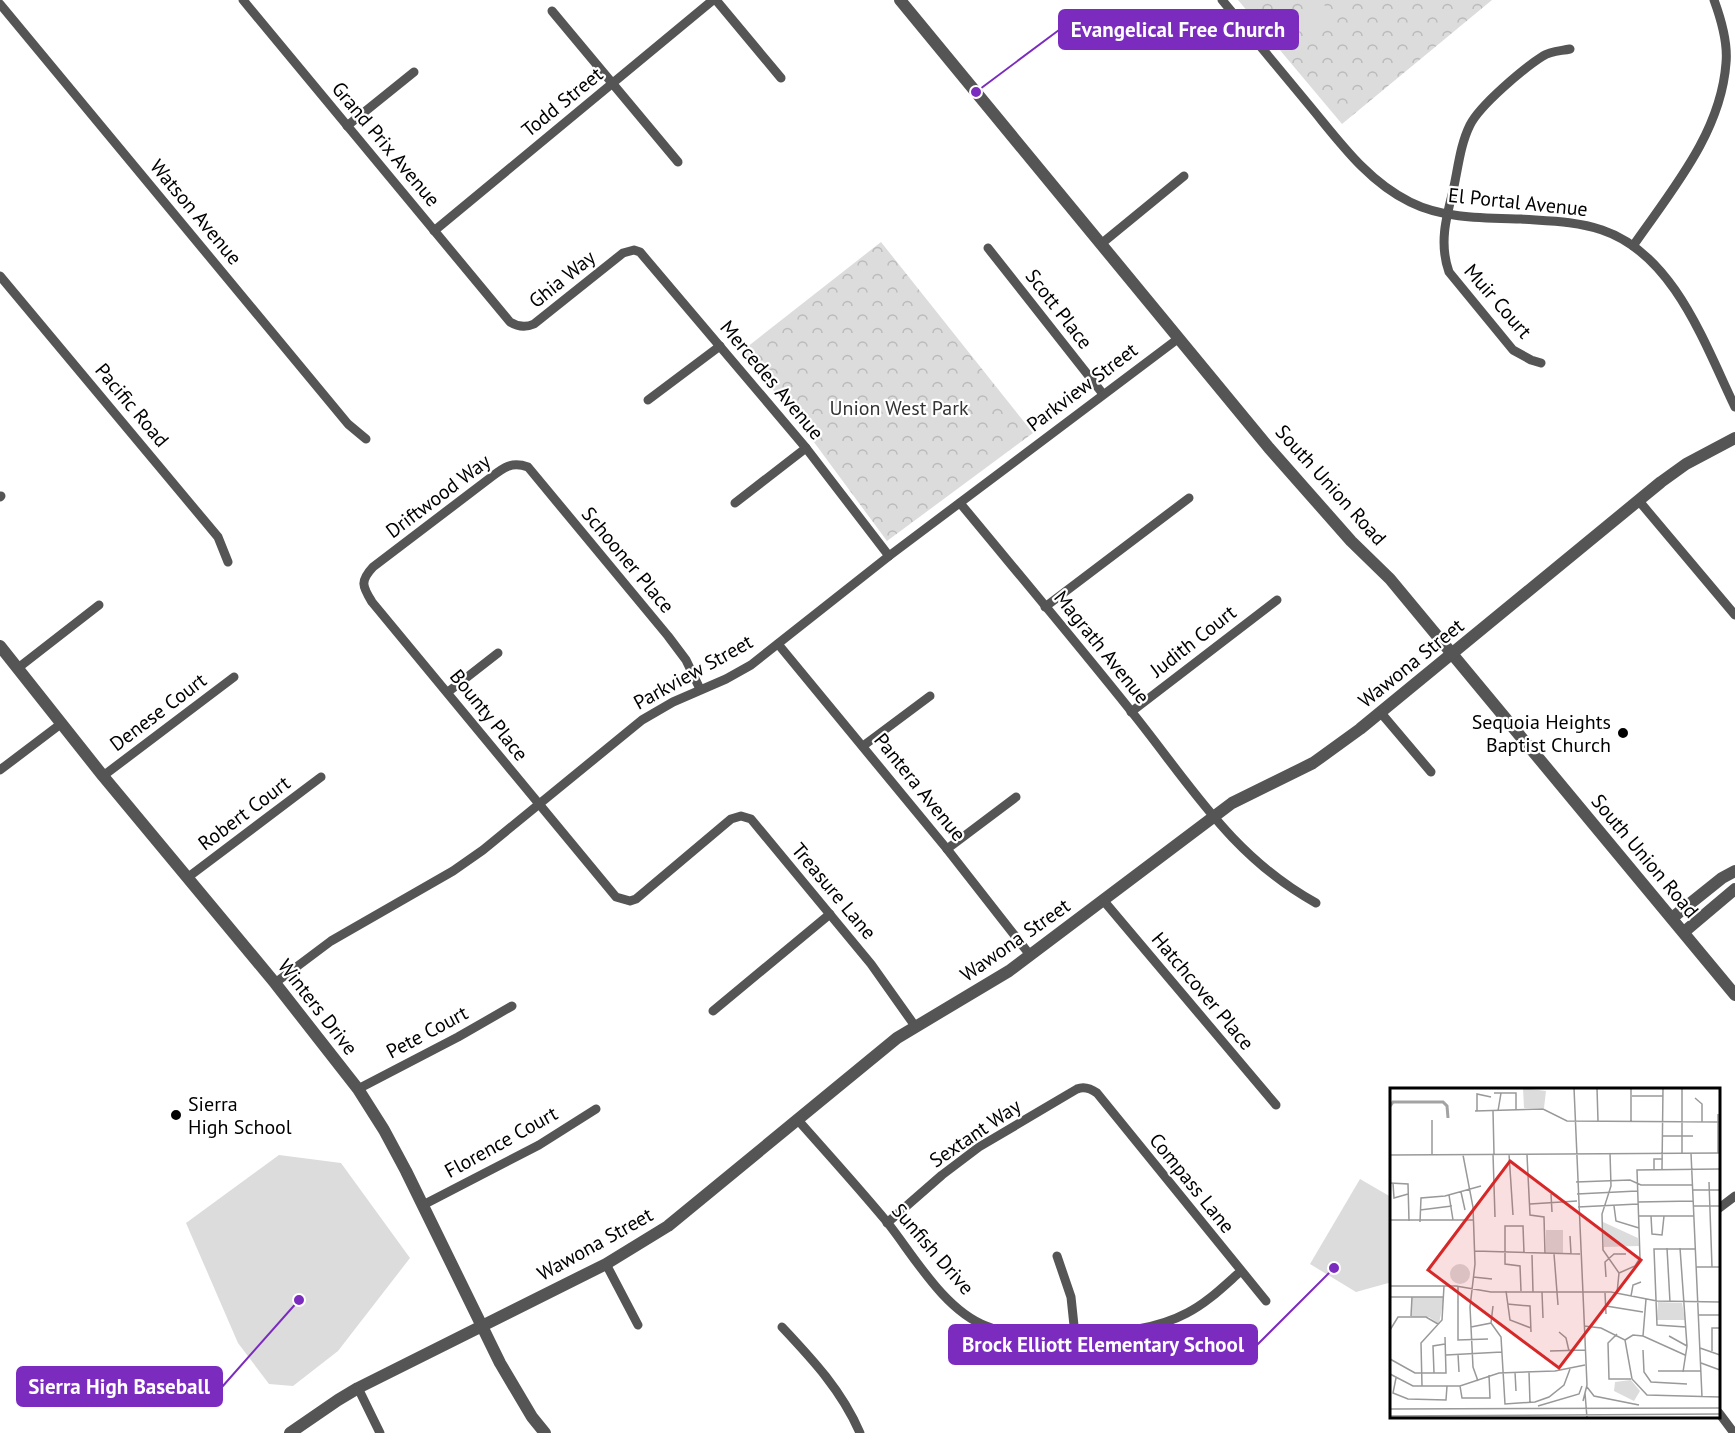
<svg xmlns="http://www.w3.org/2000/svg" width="1735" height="1433" viewBox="0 0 1735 1433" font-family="'PT Sans',sans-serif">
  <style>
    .forest { fill: url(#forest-crowns) }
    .pitch { fill: #dcdcdc }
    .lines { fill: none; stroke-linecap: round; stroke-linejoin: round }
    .minor { stroke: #555; stroke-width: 9 }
    .tertiary { stroke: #555; stroke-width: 12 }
    .poi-dot { fill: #000; stroke: #fff; stroke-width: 2 }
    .labels { text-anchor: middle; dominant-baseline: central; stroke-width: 4.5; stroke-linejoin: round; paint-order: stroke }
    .street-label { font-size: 20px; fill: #000; stroke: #fff }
    .park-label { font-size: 20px; fill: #333; stroke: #fff }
    .poi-label { font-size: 20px; fill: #000; stroke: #fff; text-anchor: end }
    .inset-river { fill: none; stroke: #a3a3a3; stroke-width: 3 }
    .inset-road { fill: none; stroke: #999; stroke-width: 1.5 }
    .view { fill: #d62828; fill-opacity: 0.15; stroke: #d62828; stroke-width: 3 }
    .inset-edge { fill: none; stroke: #000; stroke-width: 3 }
    .leader { fill: none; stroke: #7b2cbf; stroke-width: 2 }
    .callout-dot { fill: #7b2cbf; stroke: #fff; stroke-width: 2 }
    .callout { fill: #7b2cbf; stroke: #7b2cbf; stroke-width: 2 }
    .callout-label { font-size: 21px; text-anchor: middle; font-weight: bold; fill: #fff }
  </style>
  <defs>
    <pattern id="forest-crowns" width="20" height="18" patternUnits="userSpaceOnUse" patternTransform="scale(1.5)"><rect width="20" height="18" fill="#dcdcdc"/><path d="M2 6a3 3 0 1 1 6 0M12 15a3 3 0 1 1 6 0" fill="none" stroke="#bbb"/></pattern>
  </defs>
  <rect width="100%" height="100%" fill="#fff"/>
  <g class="forest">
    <path d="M 1238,0 L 1492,0 L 1342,124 Z"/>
    <path d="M 881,242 L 1033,433 L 887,541 L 805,430 L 742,351 Z"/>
  </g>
  <g class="pitch">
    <path d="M 1313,0 L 1320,0 L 1335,18 L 1316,34 L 1298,13 Z"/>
    <path d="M 279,1155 L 341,1163 L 410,1258 L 338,1351 L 293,1386 L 269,1384 L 238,1343 L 186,1223 Z"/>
    <path d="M 1360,1179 L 1391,1197 L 1392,1282 L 1356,1292 L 1310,1264 Z"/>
  </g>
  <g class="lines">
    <g class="minor">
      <path d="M 243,0 L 510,322 C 518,327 525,328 534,324 L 623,253 L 634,250 L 640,252 L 806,448 L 889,556"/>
      <path d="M 716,0 L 781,78"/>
      <path d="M 1222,0 C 1251,35 1280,70 1309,105 C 1339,141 1367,181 1410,202 C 1444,219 1484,218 1521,219 C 1549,221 1576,221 1602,230 C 1674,254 1705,345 1735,407"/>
      <path d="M 0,4 L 348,424 L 366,439"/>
      <path d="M 552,11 L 678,162"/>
      <path d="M 347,126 L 414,72"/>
      <path d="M 434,231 L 713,0"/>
      <path d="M 1101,244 L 1184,176"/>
      <path d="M 1633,246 C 1671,191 1721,133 1726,63 C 1728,43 1721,19 1714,0"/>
      <path d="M 988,248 L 1103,394"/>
      <path d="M 0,276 L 218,537 L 228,562"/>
      <path d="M 1541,363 L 1531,360 L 1513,350 L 1449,272 C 1439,244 1446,218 1453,191 C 1458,169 1460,145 1470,125 C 1480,105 1524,68 1543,56 C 1550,51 1561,51 1570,49"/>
      <path d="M 648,400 L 720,346"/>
      <path d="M 0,497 L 1,496"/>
      <path d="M 1639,501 L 1735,615"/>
      <path d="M 735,503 L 806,448"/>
      <path d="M 960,503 C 1017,572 1075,641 1131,711 C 1190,784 1231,856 1316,903"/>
      <path d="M 1045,607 L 1189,498"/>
      <path d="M 778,644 L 947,849 L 1030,955"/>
      <path d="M 18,668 L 99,605"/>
      <path d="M 700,689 L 686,660 L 668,636 L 528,467 C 511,461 503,468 490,478 L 373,567 C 360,581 362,586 372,602 L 616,897 L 630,901 L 636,899 L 731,819 L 741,816 L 751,819 L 871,964 L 915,1026"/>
      <path d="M 448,692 L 498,653"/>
      <path d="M 1131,712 L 1277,600"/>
      <path d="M 1381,713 L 1431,772"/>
      <path d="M 863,746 L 930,696"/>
      <path d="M 0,770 L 62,723"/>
      <path d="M 103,776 L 234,677"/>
      <path d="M 947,849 L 1016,797"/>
      <path d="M 187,878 L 321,777"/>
      <path d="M 1103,900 L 1276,1105"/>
      <path d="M 275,983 L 331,941 L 453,871 L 483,850 L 642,720 L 673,702 L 726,679 L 751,665 L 889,556 L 1179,338"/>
      <path d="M 713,1011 L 830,914"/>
      <path d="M 358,1089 L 458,1037 L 512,1006"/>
      <path d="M 797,1119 C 827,1153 858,1187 887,1222 C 914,1256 944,1310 986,1326 C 1022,1341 1053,1336 1090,1334 C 1122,1332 1157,1329 1187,1313 C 1207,1303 1224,1286 1241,1271"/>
      <path d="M 423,1205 L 539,1145 L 596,1109"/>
      <path d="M 1718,1209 L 1735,1196"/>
      <path d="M 887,1223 L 942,1175 L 979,1147 L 1077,1089 C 1084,1086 1090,1088 1097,1093 L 1266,1301"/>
      <path d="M 1057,1256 L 1071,1297 L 1075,1335"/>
      <path d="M 606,1264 L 638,1325"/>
      <path d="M 782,1327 C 813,1360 842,1391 860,1433"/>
      <path d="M 358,1388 L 380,1433"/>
      <path d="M 1719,1413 L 1734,1433"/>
    </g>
    <g class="tertiary">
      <path d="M 900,0 L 1269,448 L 1351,541 L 1390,579 L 1735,995"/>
      <path d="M 0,646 L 103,776 L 275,983 L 358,1089 L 384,1130 L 406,1171 L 500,1363 L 532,1417 L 545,1433"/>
      <path d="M 1672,918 L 1722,878 L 1735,871"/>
      <path d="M 1684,932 L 1735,889"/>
      <path d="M 290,1433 L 338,1400 L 358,1388 L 606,1264 L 668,1226 L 897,1038 L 1009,971 L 1232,803 L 1313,763 L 1360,729 L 1661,482 L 1686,464 L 1735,438"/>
    </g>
  </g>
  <g class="poi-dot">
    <circle cx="1623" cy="733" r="6"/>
    <circle cx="176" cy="1115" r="6"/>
  </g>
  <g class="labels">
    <g class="street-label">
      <text transform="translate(562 102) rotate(-39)">Todd Street</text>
      <text transform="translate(386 144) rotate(50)">Grand Prix Avenue</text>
      <text transform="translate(1518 202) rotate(6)">El Portal Avenue</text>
      <text transform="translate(196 212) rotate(50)">Watson Avenue</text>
      <text transform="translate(562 279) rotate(-39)">Ghia Way</text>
      <text transform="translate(1498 301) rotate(49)">Muir Court</text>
      <text transform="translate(1059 309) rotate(52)">Scott Place</text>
      <text transform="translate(772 380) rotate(50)">Mercedes Avenue</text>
      <text transform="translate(1082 387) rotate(-37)">Parkview Street</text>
      <text transform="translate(132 405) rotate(50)">Pacific Road</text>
      <text transform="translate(1331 485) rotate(48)">South Union Road</text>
      <text transform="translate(438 496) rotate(-37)">Driftwood Way</text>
      <text transform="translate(628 560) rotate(50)">Schooner Place</text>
      <text transform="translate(1193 641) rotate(-38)">Judith Court</text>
      <text transform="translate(1102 647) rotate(51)">Magrath Avenue</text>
      <text transform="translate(1411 663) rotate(-39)">Wawona Street</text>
      <text transform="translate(693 672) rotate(-29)">Parkview Street</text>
      <text transform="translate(158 712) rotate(-37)">Denese Court</text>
      <text transform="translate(489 715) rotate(51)">Bounty Place</text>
      <text transform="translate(920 787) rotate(51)">Pantera Avenue</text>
      <text transform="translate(244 813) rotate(-37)">Robert Court</text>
      <text transform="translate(1645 856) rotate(50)">South Union Road</text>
      <text transform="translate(834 891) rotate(50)">Treasure Lane</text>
      <text transform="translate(1015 940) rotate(-35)">Wawona Street</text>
      <text transform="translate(1203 991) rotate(50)">Hatchcover Place</text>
      <text transform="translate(318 1007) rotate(52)">Winters Drive</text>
      <text transform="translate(427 1032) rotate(-28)">Pete Court</text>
      <text transform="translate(975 1133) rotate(-34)">Sextant Way</text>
      <text transform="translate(501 1142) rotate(-29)">Florence Court</text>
      <text transform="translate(1192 1183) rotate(51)">Compass Lane</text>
      <text transform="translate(595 1244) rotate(-29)">Wawona Street</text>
      <text transform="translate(933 1249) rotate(49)">Sunfish Drive</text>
    </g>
    <g class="park-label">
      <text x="899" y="408">Union West Park</text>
    </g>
    <g class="poi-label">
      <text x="1611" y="722">Sequoia Heights<tspan x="1611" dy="23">Baptist Church</tspan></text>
      <text x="188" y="1104" text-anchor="start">Sierra<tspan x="188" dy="23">High School</tspan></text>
    </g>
  </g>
  <g transform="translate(1390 1088)">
    <rect width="330" height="330" fill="#fff"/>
    <path d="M 133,0 L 156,3 L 154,20 L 134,20 ZM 213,134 L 248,150 L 249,158 L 214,159 ZM 156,142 L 173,142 L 173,165 L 156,165 ZM 22,209 L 54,209 L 49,236 L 39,229 L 21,229 ZM 268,214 L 292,215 L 295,232 L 267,232 ZM 241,292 L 250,303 L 244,313 L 224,303 L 225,294 Z" fill="#dcdcdc"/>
    <path d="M60 186a10 10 0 1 1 20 0a10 10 0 1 1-20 0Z" fill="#dcdcdc"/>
    <path class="inset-river" d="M 0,18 L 3,14 L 53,14 L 57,18 L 58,30"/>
    <path class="inset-road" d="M 184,0 L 197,297 L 193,313M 207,0 L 208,33M 241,0 L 241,33M 292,0 L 292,65M 104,5 L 111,5 L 108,23M 111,5 L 126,5 L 126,21M 242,8 L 273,8M 305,10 L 312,16 L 312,34M 85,23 L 153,21 L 177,33 L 330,34M 87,23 L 87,6 L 101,9M 103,23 L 104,66M 42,32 L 42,66M 273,48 L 303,48M 220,65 L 221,98 L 212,126 L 213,162 L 229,185 L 227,205M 301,65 L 312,309M 328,65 L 328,26M 103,66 L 105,129M 119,66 L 123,127M 0,67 L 330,65M 73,67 L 83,119 L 85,176 L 80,219 L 83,279 L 88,293M 137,67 L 140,127 L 154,129 L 155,166M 264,81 L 264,71 L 272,71M 272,81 L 273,0M 186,94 L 240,92 L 251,97 L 302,97M 319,94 L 322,179M 0,95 L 18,96 L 19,133M 3,95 L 4,110 L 18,106M 303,102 L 330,102M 71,104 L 75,122M 161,106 L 162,124M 187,106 L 247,103M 59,107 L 63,132M 248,114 L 303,113M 140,116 L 187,113M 224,118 L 226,133 L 249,140M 303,118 L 330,118M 188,119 L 248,116M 30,122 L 62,118M 249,128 L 304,128M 261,128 L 262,146 L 272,147 L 274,128M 0,132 L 83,132M 30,134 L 31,110 L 55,108 L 91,98M 180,148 L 181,166M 277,160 L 280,214M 290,160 L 297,258 L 293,284M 85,163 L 190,166M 164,166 L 168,217M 142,167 L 143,204M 306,179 L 330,179M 229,185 L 245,178 L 250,170 L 247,82 L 330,81M 83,189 L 102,191M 216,189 L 215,174 L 224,166 L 236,166M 0,198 L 66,198 L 101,204 L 221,204 L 267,213 L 330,214M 68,199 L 68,252 L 98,251M 116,203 L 120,232 L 141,240M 131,203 L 130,178 L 115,176 L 115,138 L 133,138 L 134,165M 152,204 L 153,230M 215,205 L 216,226M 241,208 L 243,197 L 251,194M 0,209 L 54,209M 117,216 L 140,218 L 141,244M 216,218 L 253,224M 308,227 L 330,227M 21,228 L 22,209M 101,235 L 111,249 L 115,316 L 145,314 L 159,309 L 174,297 L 180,281M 194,238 L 211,240 L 235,252 L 242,291 L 257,307 L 330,309M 81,239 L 101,235 L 103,218M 296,239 L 267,237 L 264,161 L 305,161M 0,242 L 8,229 L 36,229 L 48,236M 169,244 L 176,250 L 179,263M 227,246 L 218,255 L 219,291 L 241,291M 253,248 L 256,211M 279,248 L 297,258M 235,252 L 243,247 L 253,248 L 295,267M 310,260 L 330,267M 253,262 L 254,284 L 261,294 L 297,296M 160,263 L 195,262M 322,263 L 322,240 L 330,240M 68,266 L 69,284M 56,267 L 112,264M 0,271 L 25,285 L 56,285 L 55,249M 311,275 L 330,282M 268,283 L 311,283M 125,284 L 126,303M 139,284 L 140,315M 44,285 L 43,258 L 55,256M 0,286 L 23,298 L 70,298 L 109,285 L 165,283 L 195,277M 6,290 L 3,305 L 18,311 L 56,312 L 57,298M 32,298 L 31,255 L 52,232 L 54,198M 70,298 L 72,310 L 100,310 L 99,287M 197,299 L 204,308 L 249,317M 195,305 L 197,330M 148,318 L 189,306 L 192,298M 0,321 L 330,320M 0,328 L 330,326"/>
    <path class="view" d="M 120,73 L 251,172 L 169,280 L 38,182 Z"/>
    <rect width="330" height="330" class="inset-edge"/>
  </g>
  <path class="leader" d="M976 92L1059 30M1334 1268L1257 1345M299 1300L222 1387"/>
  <g class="callout-dot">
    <circle cx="976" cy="92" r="6"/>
    <circle cx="1334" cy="1268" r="6"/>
    <circle cx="299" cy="1300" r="6"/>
  </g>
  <g class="callout">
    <rect x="1059" y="10" width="239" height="39" rx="6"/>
    <rect x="949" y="1325" width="308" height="39" rx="6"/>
    <rect x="17" y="1367" width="205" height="39" rx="6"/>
  </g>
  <g class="callout-label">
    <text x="1178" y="37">Evangelical Free Church</text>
    <text x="1103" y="1352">Brock Elliott Elementary School</text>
    <text x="119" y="1394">Sierra High Baseball</text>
  </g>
</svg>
